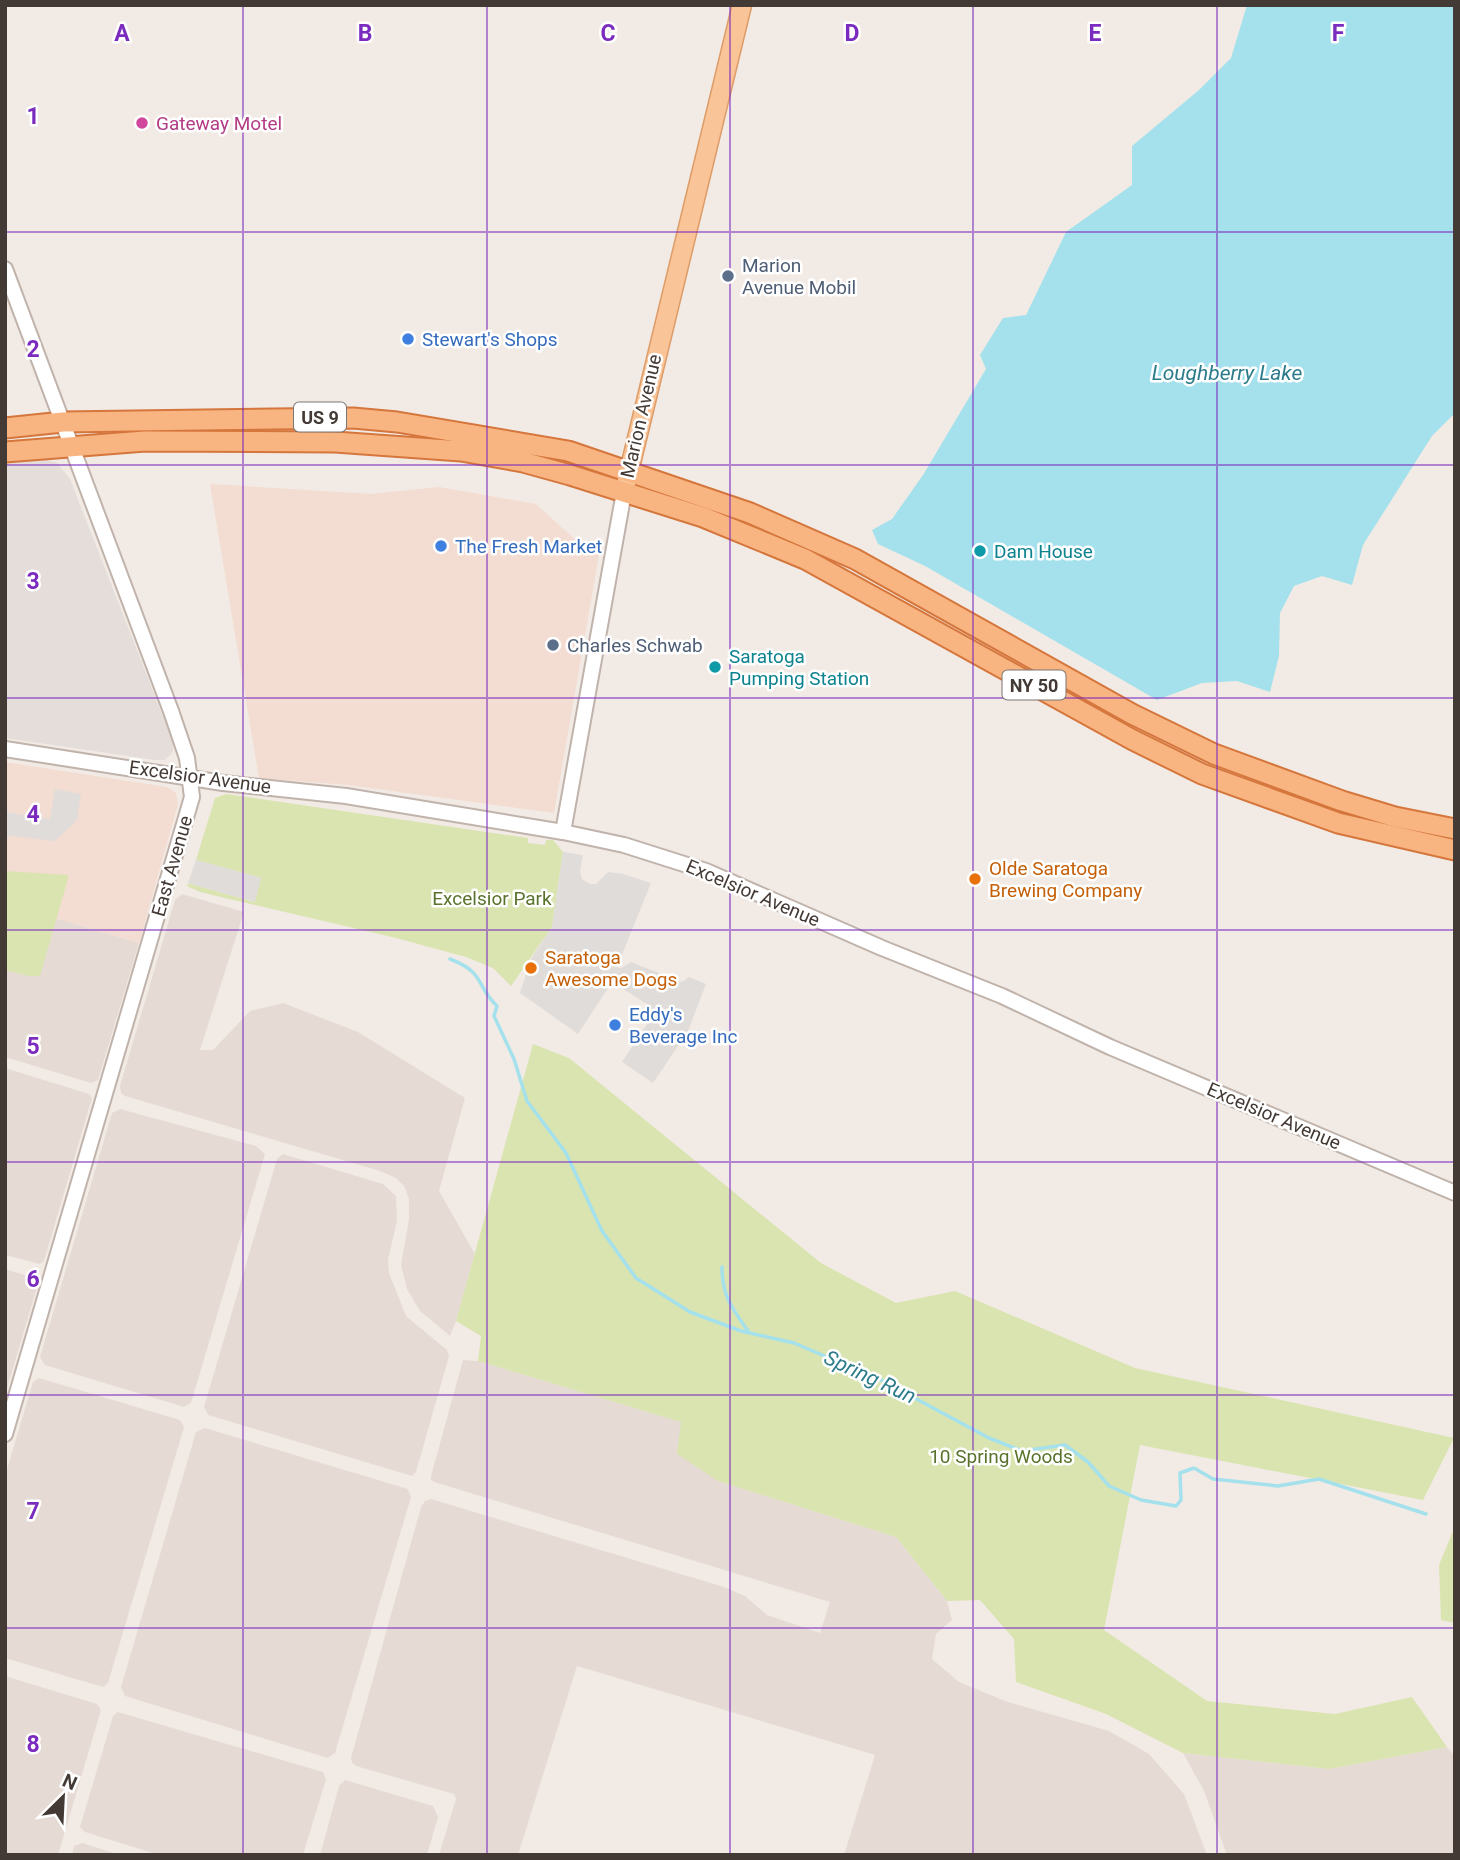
<svg xmlns="http://www.w3.org/2000/svg" width="1460" height="1860" viewBox="0 0 1460 1860" font-family="Roboto,sans-serif">
  <style>
    .residential { fill: #e5dbd4 }
    .commercial { fill: #f3dcd1 }
    .industrial { fill: #e4ddda }
    .green { fill: #dae4b0 }
    .parking { fill: #e0dcda }
    .water { fill: #a4e1ec }
    .lines { fill: none; stroke-linecap: round; stroke-linejoin: round }
    .stream { stroke: #a4e1ec; stroke-width: 3.5 }
    .tertiary-casing { stroke: #c0b3ab; stroke-width: 18 }
    .primary-casing { stroke: #dd9c68; stroke-width: 21 }
    .trunk-casing { stroke: #d5763c; stroke-width: 23 }
    .tertiary { stroke: #fff; stroke-width: 14 }
    .primary { stroke: #f9c497; stroke-width: 18 }
    .trunk { stroke: #f8b481; stroke-width: 19 }
    .grid { fill: none; stroke: #7b2cbf; stroke-width: 2; stroke-opacity: 0.55 }
    .hotel-dot { fill: #d1479c; stroke: #fff; stroke-width: 2.5 }
    .service-dot { fill: #5c6f8a; stroke: #fff; stroke-width: 2.5 }
    .shop-dot { fill: #3f7fe0; stroke: #fff; stroke-width: 2.5 }
    .culture-dot { fill: #0f9aa8; stroke: #fff; stroke-width: 2.5 }
    .food-dot { fill: #e8710a; stroke: #fff; stroke-width: 2.5 }
    .labels { text-anchor: middle; dominant-baseline: central; stroke-width: 5; stroke-linejoin: round; paint-order: stroke }
    .shield { fill: #fff; stroke: #7c7572; stroke-width: 2 }
    .shield-label { font-size: 18px; font-weight: bold; fill: #443a35 }
    .hotel-label { font-size: 19px; fill: #b23c85; stroke: #fff; text-anchor: start }
    .service-label { font-size: 19px; fill: #4e5e75; stroke: #fff; text-anchor: start }
    .shop-label { font-size: 19px; fill: #366cbe; stroke: #fff; text-anchor: start }
    .street-label { font-size: 19px; fill: #443a35; stroke: #fff }
    .culture-label { font-size: 19px; fill: #0d838f; stroke: #fff; text-anchor: start }
    .food-label { font-size: 19px; fill: #c56008; stroke: #fff; text-anchor: start }
    .park-label { font-size: 19px; fill: #59732c; stroke: #fff }
    .water-label { font-size: 21px; font-style: italic; fill: #2d7c8b; stroke: #fff }
    .grid-label { font-size: 23px; text-anchor: middle; font-weight: bold; fill: #7b2cbf; stroke: #fff; stroke-width: 5; stroke-linejoin: round; paint-order: stroke }
  </style>
  <rect width="100%" height="100%" fill="#f2ebe5"/>
  <g class="residential">
    <path d="M 182,894 L 244,912 L 200,1050 L 213,1050 L 250,1011 L 283,1003 L 358,1032 L 465,1098 L 439,1191 L 475,1254 L 456,1321 L 450,1336 L 420,1311 L 407,1289 L 401,1265 L 409,1219 L 409,1199 L 404,1186 L 396,1178 L 380,1171 L 125,1096 L 121,1093 L 120,1086 L 175,900 Z"/>
    <path d="M 55,918 L 139,943 L 98,1080 L 91,1083 L 5,1057 L 5,962 Z"/>
    <path d="M 5,1068 L 89,1094 L 92,1098 L 44,1261 L 40,1264 L 5,1255 Z"/>
    <path d="M 120,1109 L 256,1146 L 265,1154 L 191,1403 L 184,1407 L 45,1365 L 40,1357 L 112,1113 Z"/>
    <path d="M 283,1154 L 383,1184 L 396,1196 L 397,1221 L 388,1260 L 389,1273 L 406,1316 L 447,1350 L 449,1356 L 416,1472 L 412,1476 L 208,1415 L 204,1407 L 277,1159 Z"/>
    <path d="M 5,1269 L 34,1278 L 38,1284 L 5,1395 Z"/>
    <path d="M 463,1360 L 478,1361 L 681,1422 L 718,1481 L 896,1537 L 947,1601 L 952,1620 L 936,1634 L 932,1659 L 959,1682 L 1005,1701 L 1109,1731 L 1149,1754 L 1184,1794 L 1207,1855 L 844,1855 L 875,1755 L 577,1666 L 518,1855 L 439,1855 L 456,1799 L 454,1794 L 356,1766 L 352,1763 L 351,1758 L 421,1507 L 425,1501 L 431,1499 L 724,1587 L 745,1596 L 767,1615 L 820,1633 L 830,1602 L 434,1482 L 431,1480 L 431,1476 Z"/>
    <path d="M 39,1378 L 180,1420 L 184,1427 L 108,1683 L 103,1687 L 5,1658 L 5,1476 L 33,1382 Z"/>
    <path d="M 205,1428 L 408,1489 L 411,1497 L 335,1753 L 328,1758 L 125,1696 L 121,1687 L 196,1432 Z"/>
    <path d="M 5,1676 L 97,1704 L 101,1710 L 58,1855 L 5,1855 Z"/>
    <path d="M 118,1712 L 323,1772 L 326,1779 L 303,1855 L 159,1855 L 85,1832 L 80,1827 L 113,1716 Z"/>
    <path d="M 1447,1747 L 1455,1757 L 1455,1855 L 1227,1855 L 1204,1791 L 1183,1753 L 1329,1769 Z"/>
    <path d="M 345,1780 L 433,1806 L 438,1817 L 427,1855 L 320,1855 L 339,1786 Z"/>
    <path d="M 82,1843 L 120,1855 L 72,1855 L 74,1846 Z"/>
  </g>
  <g class="commercial">
    <path d="M 210,484 L 371,494 L 439,487 L 536,504 L 580,544 L 600,549 L 554,813 L 348,785 L 259,778 Z"/>
    <path d="M 5,762 L 167,787 L 176,793 L 178,804 L 139,943 L 55,918 L 5,875 Z"/>
  </g>
  <path class="industrial" d="M 40,458 L 57,463 L 70,479 L 173,742 L 173,752 L 165,760 L 155,760 L 5,738 L 5,461 Z"/>
  <g class="green">
    <path d="M 226,794 L 528,838 L 528,843 L 545,845 L 546,840 L 553,840 L 563,852 L 552,927 L 511,986 L 493,968 L 466,957 L 396,938 L 200,892 L 187,886 L 188,883 L 254,902 L 261,878 L 196,860 L 215,798 Z"/>
    <path d="M 5,871 L 69,875 L 40,976 L 28,976 L 5,970 Z"/>
    <path d="M 533,1044 L 569,1058 L 821,1263 L 896,1303 L 955,1291 L 1135,1368 L 1454,1438 L 1423,1500 L 1140,1445 L 1104,1630 L 1207,1701 L 1335,1714 L 1412,1697 L 1447,1747 L 1329,1769 L 1183,1753 L 1106,1714 L 1016,1682 L 1014,1639 L 980,1600 L 947,1601 L 896,1537 L 718,1481 L 677,1454 L 681,1422 L 478,1361 L 481,1336 L 456,1321 Z"/>
    <path d="M 1455,1526 L 1455,1623 L 1441,1620 L 1439,1565 Z"/>
  </g>
  <g class="parking">
    <path d="M 55,789 L 81,794 L 77,820 L 55,841 L 5,835 L 5,812 L 50,819 Z"/>
    <path d="M 563,852 L 583,855 L 580,871 L 582,879 L 590,884 L 596,884 L 608,872 L 623,874 L 651,883 L 617,967 L 621,968 L 631,962 L 682,982 L 689,977 L 706,984 L 688,1031 L 653,1083 L 622,1062 L 652,1017 L 643,1011 L 647,1004 L 612,982 L 578,1034 L 520,993 L 531,959 L 552,927 Z"/>
    <path d="M 196,860 L 261,878 L 255,902 L 188,883 Z"/>
  </g>
  <path class="water" d="M 1247,5 L 1455,5 L 1455,413 L 1432,436 L 1363,545 L 1352,585 L 1322,576 L 1294,586 L 1280,613 L 1279,656 L 1270,692 L 1237,681 L 1202,683 L 1157,700 L 925,566 L 878,544 L 872,530 L 892,519 L 923,475 L 986,369 L 980,355 L 1003,318 L 1026,315 L 1066,232 L 1132,185 L 1132,146 L 1199,90 L 1231,58 Z"/>
  <g class="lines">
    <g class="stream">
      <path d="M 450,959 C 486,973 475,985 497,1006 L 494,1016 L 514,1059 L 527,1101 L 566,1153 L 602,1231 L 636,1278 L 690,1312 L 741,1331 L 794,1343 L 881,1380 L 989,1438 L 1022,1451 L 1065,1445 L 1088,1462 L 1109,1486 L 1141,1500 L 1176,1506 L 1181,1500 L 1180,1473 L 1194,1468 L 1213,1479 L 1278,1486 L 1319,1479 L 1426,1514"/>
      <path d="M 722,1267 C 722,1296 732,1308 748,1331"/>
    </g>
    <defs>
      <g id="tertiary">
        <path d="M 5,269 L 171,711 L 187,758 L 192,797 L 5,1434"/>
        <path d="M 5,749 L 223,783 L 346,796 L 563,832 L 624,845 L 706,871 L 882,948 L 1002,996 L 1110,1047 L 1455,1193"/>
        <path d="M 563,832 L 624,492"/>
      </g>
      <path id="primary" d="M 624,492 L 742,5"/>
      <g id="trunk">
        <path d="M 5,428 L 63,422 L 353,418 L 397,422 L 568,451 L 750,513 L 855,559 L 1132,714 L 1214,754 L 1342,801 L 1395,817 L 1455,829"/>
        <path d="M 5,452 L 145,441 L 335,442 L 461,451 L 523,462 L 570,475 L 703,517 L 805,559 L 1133,740 L 1202,774 L 1338,823 L 1455,850"/>
      </g>
    </defs>
    <use href="#tertiary" class="tertiary-casing"/>
    <use href="#primary" class="primary-casing"/>
    <use href="#trunk" class="trunk-casing"/>
    <use href="#tertiary" class="tertiary"/>
    <use href="#primary" class="primary"/>
    <use href="#trunk" class="trunk"/>
  </g>
  <path class="grid" d="M 243,5 L 243,1855M 487,5 L 487,1855M 730,5 L 730,1855M 973,5 L 973,1855M 1217,5 L 1217,1855M 5,232 L 1455,232M 5,465 L 1455,465M 5,698 L 1455,698M 5,930 L 1455,930M 5,1162 L 1455,1162M 5,1395 L 1455,1395M 5,1628 L 1455,1628"/>
  <circle class="hotel-dot" cx="142" cy="123" r="7"/>
  <g class="service-dot">
    <circle cx="728" cy="276" r="7"/>
    <circle cx="553" cy="645" r="7"/>
  </g>
  <g class="shop-dot">
    <circle cx="408" cy="339" r="7"/>
    <circle cx="441" cy="546" r="7"/>
    <circle cx="615" cy="1025" r="7"/>
  </g>
  <g class="culture-dot">
    <circle cx="980" cy="551" r="7"/>
    <circle cx="715" cy="667" r="7"/>
  </g>
  <g class="food-dot">
    <circle cx="975" cy="879" r="7"/>
    <circle cx="531" cy="968" r="7"/>
  </g>
  <g class="labels">
    <g class="shield">
      <rect x="294" y="402.5" width="52" height="29" rx="5"/>
      <rect x="1002.5" y="670.5" width="63" height="29" rx="5"/>
    </g>
    <g class="shield-label">
      <text x="320" y="417">US 9</text>
      <text x="1034" y="685">NY 50</text>
    </g>
    <g class="hotel-label">
      <text x="156" y="123">Gateway Motel</text>
    </g>
    <g class="service-label">
      <text x="742" y="265">Marion<tspan x="742" dy="22">Avenue Mobil</tspan></text>
      <text x="567" y="645">Charles Schwab</text>
    </g>
    <g class="shop-label">
      <text x="422" y="339">Stewart's Shops</text>
      <text x="455" y="546">The Fresh Market</text>
      <text x="629" y="1014">Eddy's<tspan x="629" dy="22">Beverage Inc</tspan></text>
    </g>
    <g class="street-label">
      <text transform="translate(641 416) rotate(-77)">Marion Avenue</text>
      <text transform="translate(200 777) rotate(8)">Excelsior Avenue</text>
      <text transform="translate(172 866) rotate(-74)">East Avenue</text>
      <text transform="translate(753 893) rotate(23)">Excelsior Avenue</text>
      <text transform="translate(1274 1116) rotate(23)">Excelsior Avenue</text>
    </g>
    <g class="culture-label">
      <text x="994" y="551">Dam House</text>
      <text x="729" y="656">Saratoga<tspan x="729" dy="22">Pumping Station</tspan></text>
    </g>
    <g class="food-label">
      <text x="989" y="868">Olde Saratoga<tspan x="989" dy="22">Brewing Company</tspan></text>
      <text x="545" y="957">Saratoga<tspan x="545" dy="22">Awesome Dogs</tspan></text>
    </g>
    <g class="park-label">
      <text x="492" y="898">Excelsior Park</text>
      <text x="1001" y="1456">10 Spring Woods</text>
    </g>
    <g class="water-label">
      <text x="1227" y="373">Loughberry Lake</text>
      <text transform="translate(870 1377) rotate(25)">Spring Run</text>
    </g>
  </g>
  <g class="grid-label">
    <text x="122" y="41">A</text>
    <text x="365" y="41">B</text>
    <text x="608" y="41">C</text>
    <text x="852" y="41">D</text>
    <text x="1095" y="41">E</text>
    <text x="1338" y="41">F</text>
    <text x="33" y="124">1</text>
    <text x="33" y="357">2</text>
    <text x="33" y="589">3</text>
    <text x="33" y="822">4</text>
    <text x="33" y="1054">5</text>
    <text x="33" y="1287">6</text>
    <text x="33" y="1519">7</text>
    <text x="33" y="1752">8</text>
  </g>
  <rect width="1460" height="1860" fill="none" stroke="#443a35" stroke-width="14"/>
  <g transform="translate(63 1797) rotate(24)" stroke="#ffffff" stroke-width="5" paint-order="stroke">
  <path d="M0-5L12 26L0 18L-12 26Z" fill="#443a35"/>
  <text y="-10" font-size="19" font-weight="bold" text-anchor="middle" fill="#443a35">N</text>
  </g>
</svg>
